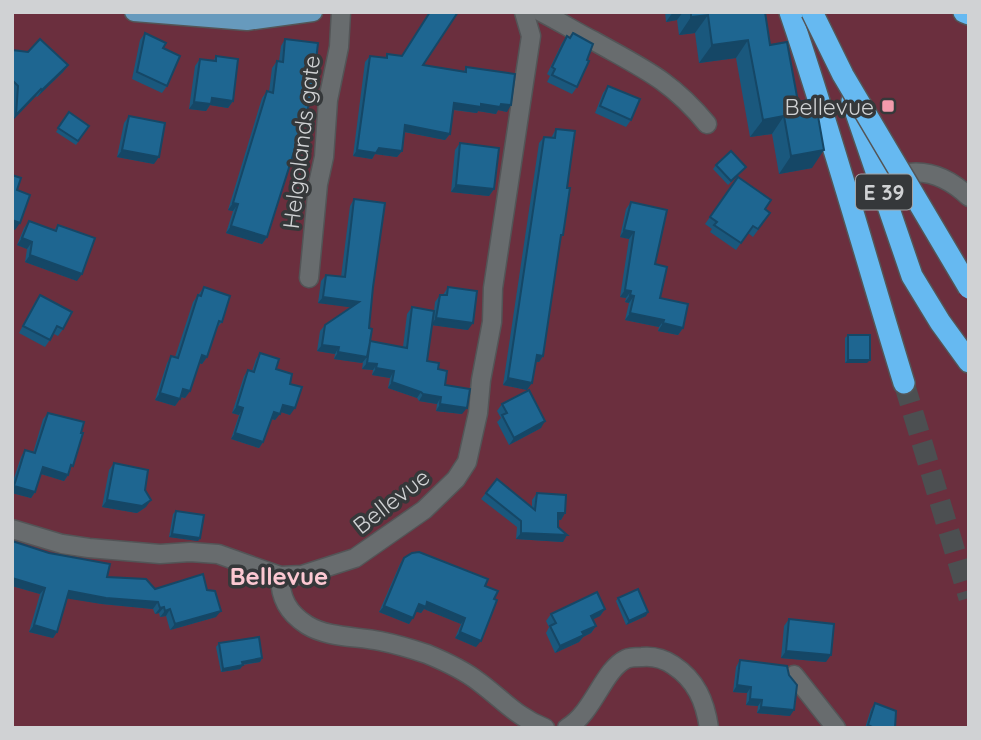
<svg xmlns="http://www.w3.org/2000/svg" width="981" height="740" viewBox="0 0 981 740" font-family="Quicksand,sans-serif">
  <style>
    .green { fill: #6b2f3e }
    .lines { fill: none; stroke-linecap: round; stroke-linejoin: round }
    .highway-tunnel { stroke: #4c4f51; stroke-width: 21; stroke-dasharray: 21 10; stroke-linecap: butt }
    .minor-casing { stroke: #535557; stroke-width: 21 }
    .major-casing { stroke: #535557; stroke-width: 21 }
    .highway-casing { stroke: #535557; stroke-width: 24 }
    .minor { stroke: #686c6e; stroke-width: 18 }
    .major { stroke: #679abd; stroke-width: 18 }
    .highway { stroke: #66b9f1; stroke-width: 21 }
    .highway-bridge-casing { stroke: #535557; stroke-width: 24; stroke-linecap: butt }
    .highway-bridge { stroke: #66b9f1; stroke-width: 21 }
    .wall { fill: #1a587d }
    .shaded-wall { fill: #154766 }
    .building { fill: #1e6691; stroke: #154766; stroke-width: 2 }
    .poi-dot { fill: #f29aac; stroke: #35383a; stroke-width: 2.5 }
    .labels { text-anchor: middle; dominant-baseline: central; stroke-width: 7; stroke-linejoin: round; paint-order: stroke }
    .shield { fill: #35383a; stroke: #a2a4a6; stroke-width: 2 }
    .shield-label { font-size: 21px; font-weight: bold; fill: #d0d2d4 }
    .poi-label { font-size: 23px; fill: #d0d2d4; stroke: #35383a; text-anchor: end }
    .street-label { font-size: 23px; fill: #d0d2d4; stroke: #35383a }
    .neighbourhood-label { font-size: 24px; font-weight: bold; fill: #fcc8d2; stroke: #35383a }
  </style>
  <rect width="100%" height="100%" fill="#35383a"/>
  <rect class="green" x="12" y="12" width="957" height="716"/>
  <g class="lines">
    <path class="highway-tunnel" d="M 904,383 L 969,598"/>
    <defs>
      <g id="minor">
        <path d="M 541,12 C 559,21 576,32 594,41 C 642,68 671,80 707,124"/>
        <path d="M 849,192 C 896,174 927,157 969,197"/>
        <path d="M 309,278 L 318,184 L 324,157 L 328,100 L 339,47 L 341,12"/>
        <path d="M 12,529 L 62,544 L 89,548 L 160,554 L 190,552 L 218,554 L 280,576 L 302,575 L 355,558 L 424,510 L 456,479 L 467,462 L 478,413 L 481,380 L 492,322 L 493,288 L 531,36 L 524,12"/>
        <path d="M 280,576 C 280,598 288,613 307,625 C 328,638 357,636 380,641 C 395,644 412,649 427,654 C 444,661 465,671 479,682 C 502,699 518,718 545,728"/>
        <path d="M 794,675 L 836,728"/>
        <path d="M 567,728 C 594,712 603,670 626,659 C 630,657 638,657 642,657 C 652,656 664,659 673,665 C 696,680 705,701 709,728"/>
      </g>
      <path id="major" d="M 134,12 L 247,21 L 313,12"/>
      <g id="highway">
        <path d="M 790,12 C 832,135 866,259 904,383"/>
        <path d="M 964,12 L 969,14"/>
        <path d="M 852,101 L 912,276 L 940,322 L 969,362"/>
      </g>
    </defs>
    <use href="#minor" class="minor-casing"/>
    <use href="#major" class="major-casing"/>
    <use href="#highway" class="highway-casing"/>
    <use href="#minor" class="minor"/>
    <use href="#major" class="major"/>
    <use href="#highway" class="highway"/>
    <defs>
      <path id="highway-bridge" d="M 812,12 L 843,75 L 969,288"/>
    </defs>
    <use href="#highway-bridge" class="highway-bridge-casing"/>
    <use href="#highway-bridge" class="highway-bridge"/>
  </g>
  <g class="wall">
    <path d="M 665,12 L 765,12 L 770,45 L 798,102 L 812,168 L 779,174 L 772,134 L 750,137 L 736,58 L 699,63 L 695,33 L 679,35 L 677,20 L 666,22 Z"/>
    <path d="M 145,33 L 163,48 L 167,86 L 162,93 L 132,79 L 140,40 Z"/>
    <path d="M 573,33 L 577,87 L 572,94 L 547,82 L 550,76 L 547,74 L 562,43 L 567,36 L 570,37 Z"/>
    <path d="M 285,39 L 267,237 L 262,244 L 226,233 L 233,211 L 228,210 L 262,98 L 267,91 L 269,92 L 272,68 L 277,61 L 279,61 L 281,46 Z"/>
    <path d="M 12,50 L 68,65 L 63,72 L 37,97 L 36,96 L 12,121 L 14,93 L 12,92 Z"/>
    <path d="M 387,54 L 423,65 L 464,71 L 466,67 L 507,112 L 498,110 L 496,114 L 478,111 L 477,113 L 453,110 L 450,134 L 445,140 L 404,132 L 402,151 L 397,157 L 375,154 L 372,159 L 353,156 L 365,62 L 370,56 L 385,58 Z"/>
    <path d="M 216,56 L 233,101 L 228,108 L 210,105 L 206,111 L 189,109 L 195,66 L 200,59 L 213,61 Z"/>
    <path d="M 608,86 L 631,120 L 626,127 L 595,113 L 603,93 Z"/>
    <path d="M 69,112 L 89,126 L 76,145 L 56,132 Z"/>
    <path d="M 129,116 L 154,164 L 117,157 L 124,123 Z"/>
    <path d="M 556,129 L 567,188 L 563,235 L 560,239 L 543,356 L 539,362 L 536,362 L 527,390 L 503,385 L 539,143 L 544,137 L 551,138 Z"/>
    <path d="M 460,143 L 494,189 L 489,196 L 451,192 L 455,150 Z"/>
    <path d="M 716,165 L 746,167 L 728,185 L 713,169 Z"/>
    <path d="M 738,177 L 765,209 L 770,213 L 753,237 L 748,233 L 736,250 L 710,232 L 712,229 L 705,224 Z"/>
    <path d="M 354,199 L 373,287 L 369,328 L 370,341 L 403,347 L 407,314 L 412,307 L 434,311 L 435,302 L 440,295 L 443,295 L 448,287 L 468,330 L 432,325 L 427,361 L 438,369 L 445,385 L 462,414 L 436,411 L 437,404 L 419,401 L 417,398 L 388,388 L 390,378 L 372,375 L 373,370 L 362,369 L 363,362 L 362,363 L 334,359 L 335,354 L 317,351 L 320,331 L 325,325 L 351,307 L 318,303 L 321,281 L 326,275 L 341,277 L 350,206 Z"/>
    <path d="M 631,202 L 655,264 L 660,298 L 683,328 L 678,335 L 658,331 L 659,327 L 625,320 L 629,303 L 625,302 L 626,298 L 620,297 L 629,239 L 620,237 L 626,209 Z"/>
    <path d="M 29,221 L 54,230 L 58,225 L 77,281 L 25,262 L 27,249 L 17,245 L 24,228 Z"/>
    <path d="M 204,287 L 222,322 L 216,329 L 207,357 L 202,364 L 199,363 L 190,391 L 185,398 L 181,397 L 175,406 L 155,400 L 167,363 L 171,356 L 175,357 L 193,302 Z"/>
    <path d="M 40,295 L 63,329 L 58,336 L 54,334 L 45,347 L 19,333 L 35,302 Z"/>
    <path d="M 848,335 L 867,363 L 845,363 L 845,338 Z"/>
    <path d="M 260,353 L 290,384 L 290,415 L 281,412 L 275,420 L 271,419 L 263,442 L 259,448 L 231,439 L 239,415 L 232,413 L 244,376 L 248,370 L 252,371 L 256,359 Z"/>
    <path d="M 502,404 L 541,428 L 509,445 L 497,422 L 501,418 L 497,411 Z"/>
    <path d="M 48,413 L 69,472 L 68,475 L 64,481 L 41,474 L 35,492 L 31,498 L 12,493 L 12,484 L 21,457 L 25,450 L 33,453 L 43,419 Z"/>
    <path d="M 114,463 L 145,490 L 146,507 L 137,513 L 102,507 L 109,470 Z"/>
    <path d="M 497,479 L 532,507 L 532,500 L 537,493 L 565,513 L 561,520 L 558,520 L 558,527 L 563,542 L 516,539 L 517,527 L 481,499 Z"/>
    <path d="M 176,511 L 200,538 L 198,541 L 169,537 L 173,514 Z"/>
    <path d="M 404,558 L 485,586 L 476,647 L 455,638 L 461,624 L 424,609 L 421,613 L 416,611 L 409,624 L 379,612 L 400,564 Z"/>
    <path d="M 107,577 L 155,589 L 216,617 L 170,630 L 166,616 L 160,617 L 159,613 L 155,614 L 153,609 L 102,604 L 67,598 L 57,632 L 53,638 L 29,632 L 40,594 L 12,586 Z"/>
    <path d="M 618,598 L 646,616 L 626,625 L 616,601 Z"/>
    <path d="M 605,609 L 600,616 L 593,619 L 596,626 L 591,633 L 583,637 L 579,642 L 555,653 L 546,633 L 549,627 L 546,621 L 551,614 Z"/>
    <path d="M 789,619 L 826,662 L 781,658 L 784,626 Z"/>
    <path d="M 219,643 L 262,658 L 260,662 L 243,665 L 240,669 L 221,672 L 216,647 Z"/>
    <path d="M 740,660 L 790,716 L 757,713 L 758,706 L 746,705 L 747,693 L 733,692 L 736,667 Z"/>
    <path d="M 875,703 L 895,728 L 865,728 L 871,709 Z"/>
  </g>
  <g class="shaded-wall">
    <path d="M 673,12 L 683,12 L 677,20 L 666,22 Z"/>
    <path d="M 708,15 L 695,33 L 679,35 L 691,17 Z"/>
    <path d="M 748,40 L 736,58 L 699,63 L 712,45 Z"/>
    <path d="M 68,65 L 63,72 L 37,97 L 42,90 Z"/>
    <path d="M 41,89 L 36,96 L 12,121 L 16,115 Z"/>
    <path d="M 212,98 L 233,101 L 228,108 L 210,105 L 206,111 L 189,109 L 194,102 Z"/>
    <path d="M 454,103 L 501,104 L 511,105 L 507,112 L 498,110 L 496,114 L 478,111 L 477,113 L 449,109 Z"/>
    <path d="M 784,116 L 772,134 L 750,137 L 763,120 Z"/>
    <path d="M 405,125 L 450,134 L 445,140 L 400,131 Z"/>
    <path d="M 379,148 L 402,151 L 397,157 L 375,154 L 372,159 L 353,156 L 357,150 Z"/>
    <path d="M 122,150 L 159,157 L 154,164 L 117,157 Z"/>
    <path d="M 824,150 L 812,168 L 779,174 L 791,156 Z"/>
    <path d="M 456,185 L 494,189 L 489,196 L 451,192 Z"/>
    <path d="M 233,203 L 238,204 L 233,211 L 228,210 Z"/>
    <path d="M 12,220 L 20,223 L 15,230 L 12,229 Z"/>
    <path d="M 231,226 L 267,237 L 262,244 L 226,233 Z"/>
    <path d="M 624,230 L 634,232 L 629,239 L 620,237 Z"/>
    <path d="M 22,238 L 32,242 L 27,249 L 17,245 Z"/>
    <path d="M 30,255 L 82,274 L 77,281 L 25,262 Z"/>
    <path d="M 625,290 L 631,291 L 626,298 L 620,297 Z"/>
    <path d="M 630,295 L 634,296 L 629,303 L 625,302 Z"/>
    <path d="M 323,297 L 359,302 L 355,308 L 318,303 Z"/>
    <path d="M 630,313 L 664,320 L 659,327 L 625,320 Z"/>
    <path d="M 436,318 L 473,323 L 468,330 L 431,325 Z"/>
    <path d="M 663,323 L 683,328 L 678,335 L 658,331 Z"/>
    <path d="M 322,345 L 339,347 L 335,354 L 317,351 Z"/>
    <path d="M 338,352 L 367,357 L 362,363 L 334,359 Z"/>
    <path d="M 202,355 L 207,357 L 202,364 L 197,362 Z"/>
    <path d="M 537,355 L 543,356 L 539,362 L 532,361 Z"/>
    <path d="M 848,360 L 870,360 L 867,363 L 845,363 Z"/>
    <path d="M 367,363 L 377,364 L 373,370 L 362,369 Z"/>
    <path d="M 376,368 L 394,371 L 390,378 L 372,375 Z"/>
    <path d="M 508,378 L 532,383 L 527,390 L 503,385 Z"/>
    <path d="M 392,382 L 421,392 L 417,398 L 388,388 Z"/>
    <path d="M 183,389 L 190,391 L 185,398 L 178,396 Z"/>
    <path d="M 160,393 L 180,399 L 175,406 L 155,400 Z"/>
    <path d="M 423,394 L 441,397 L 437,404 L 419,401 Z"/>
    <path d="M 440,404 L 467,408 L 462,414 L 436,411 Z"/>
    <path d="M 283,405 L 295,408 L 290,415 L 278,411 Z"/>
    <path d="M 237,406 L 243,408 L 239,415 L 232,413 Z"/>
    <path d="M 274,412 L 280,414 L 275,420 L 269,418 Z"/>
    <path d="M 545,421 L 541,428 L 509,445 L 514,438 Z"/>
    <path d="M 235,433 L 263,442 L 259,448 L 231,439 Z"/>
    <path d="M 43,467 L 68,475 L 64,481 L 38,473 Z"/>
    <path d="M 14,486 L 35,492 L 31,498 L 12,493 L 12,488 Z"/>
    <path d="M 107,500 L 151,500 L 146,507 L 137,513 L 102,507 Z"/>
    <path d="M 558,513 L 565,513 L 561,520 L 554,519 Z"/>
    <path d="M 521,533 L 567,535 L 563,542 L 516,539 Z"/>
    <path d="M 172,534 L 200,538 L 198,541 L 169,537 Z"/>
    <path d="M 12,578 L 45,588 L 40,594 L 12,586 Z"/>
    <path d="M 69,591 L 158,602 L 153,609 L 102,604 L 64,598 Z"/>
    <path d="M 427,602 L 465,618 L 461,624 L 424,609 L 421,613 L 414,611 L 419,604 Z"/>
    <path d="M 384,606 L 413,618 L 409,624 L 379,612 Z"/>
    <path d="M 164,607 L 159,613 L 155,614 L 160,608 Z"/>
    <path d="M 170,609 L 166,616 L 160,617 L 165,611 Z"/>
    <path d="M 605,609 L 600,616 L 586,623 L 591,616 Z"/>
    <path d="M 221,611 L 216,617 L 170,630 L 175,624 Z"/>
    <path d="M 648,612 L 646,616 L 626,625 L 629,621 Z"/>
    <path d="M 34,625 L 57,632 L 53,638 L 29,632 Z"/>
    <path d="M 596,626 L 591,633 L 583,637 L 579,642 L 555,653 L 560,646 L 582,632 Z"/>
    <path d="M 460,632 L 481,641 L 476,647 L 455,638 Z"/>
    <path d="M 786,651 L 831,655 L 826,662 L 781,658 Z"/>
    <path d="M 262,658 L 260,662 L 240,665 L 242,662 Z"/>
    <path d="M 243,665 L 240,669 L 221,672 L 223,669 Z"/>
    <path d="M 737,685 L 751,687 L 747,693 L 733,692 Z"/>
    <path d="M 750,699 L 762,700 L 758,706 L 746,705 Z"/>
    <path d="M 761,707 L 794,710 L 790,716 L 757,713 Z"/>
  </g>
  <g class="building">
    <path d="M 430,12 L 458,12 L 423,65 L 466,72 L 466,67 L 515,74 L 511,105 L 501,104 L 500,107 L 481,104 L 481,107 L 454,103 L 450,134 L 405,125 L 402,151 L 379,148 L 376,153 L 357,150 L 370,56 L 387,58 L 387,54 L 402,56 Z"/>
    <path d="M 691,12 L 765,12 L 770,45 L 787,42 L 798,102 L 815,99 L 824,150 L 791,156 L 784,116 L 763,120 L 748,40 L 712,45 L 708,15 L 691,17 Z"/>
    <path d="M 145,33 L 166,43 L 163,48 L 180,56 L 167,86 L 137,72 Z"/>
    <path d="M 573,33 L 593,44 L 587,60 L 589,61 L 577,87 L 552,75 L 555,69 L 552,67 L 567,36 L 570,38 Z"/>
    <path d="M 40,39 L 68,65 L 42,90 L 41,89 L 16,115 L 18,86 L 12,80 L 12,50 L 28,52 Z"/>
    <path d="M 285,39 L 318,43 L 312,95 L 267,237 L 231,226 L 238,204 L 233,203 L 239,183 L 267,91 L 273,93 L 277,61 L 283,62 Z"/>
    <path d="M 216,56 L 238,59 L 233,101 L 212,98 L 211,104 L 194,102 L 200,59 L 216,61 Z"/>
    <path d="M 608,86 L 640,99 L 631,120 L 600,106 Z"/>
    <path d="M 69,112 L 89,126 L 78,141 L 58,128 Z"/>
    <path d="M 129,116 L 165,123 L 159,157 L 122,150 Z"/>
    <path d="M 556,129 L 575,131 L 567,188 L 570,188 L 563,235 L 561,235 L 543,356 L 537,355 L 532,383 L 508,378 L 544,137 L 555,138 Z"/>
    <path d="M 460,143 L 499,148 L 494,189 L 456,185 Z"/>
    <path d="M 731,151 L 746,167 L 731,181 L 716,165 Z"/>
    <path d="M 12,175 L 21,178 L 17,190 L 30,195 L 20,223 L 12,220 Z"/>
    <path d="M 738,177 L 771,200 L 765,209 L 770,213 L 758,229 L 753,226 L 741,243 L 714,225 L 717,222 L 710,217 Z"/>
    <path d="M 354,199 L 385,203 L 373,287 L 369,328 L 372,329 L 370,341 L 407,348 L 412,307 L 434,311 L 427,361 L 439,363 L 438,369 L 447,371 L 445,385 L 470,389 L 467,408 L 440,404 L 441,397 L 423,394 L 421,392 L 392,382 L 394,371 L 376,368 L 377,364 L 367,363 L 370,342 L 367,357 L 338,352 L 339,347 L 322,345 L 325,325 L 359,302 L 323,297 L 326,275 L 345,277 Z"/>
    <path d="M 631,202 L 667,210 L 655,264 L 667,267 L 660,298 L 688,304 L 683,328 L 663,323 L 664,320 L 630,313 L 634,296 L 630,295 L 631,291 L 625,290 L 634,232 L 624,230 Z"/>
    <path d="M 29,221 L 56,231 L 58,225 L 95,238 L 82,274 L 30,255 L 32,242 L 22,238 Z"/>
    <path d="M 204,287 L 230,296 L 222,322 L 219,321 L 207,357 L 202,355 L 190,391 L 183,389 L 180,399 L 160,393 L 171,356 L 178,358 L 198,295 L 201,296 Z"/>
    <path d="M 448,287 L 477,291 L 473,323 L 436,318 L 440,295 L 447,295 Z"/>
    <path d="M 40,295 L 72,312 L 63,329 L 57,326 L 50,340 L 23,326 Z"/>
    <rect x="848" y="335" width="22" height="25"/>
    <path d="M 260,353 L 279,359 L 276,369 L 292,374 L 290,384 L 302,387 L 295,408 L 283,405 L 280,414 L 274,412 L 263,442 L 235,433 L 243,408 L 237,406 L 248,370 L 254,372 Z"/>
    <path d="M 529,390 L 545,421 L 514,438 L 502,415 L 507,413 L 502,404 Z"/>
    <path d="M 48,413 L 84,422 L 81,433 L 83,433 L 73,466 L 71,465 L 68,475 L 43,467 L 35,492 L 14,486 L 25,450 L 35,453 Z"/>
    <path d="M 114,463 L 148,470 L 145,490 L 151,500 L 142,506 L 107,500 Z"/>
    <path d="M 497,479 L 535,510 L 537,493 L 566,495 L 565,513 L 558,513 L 558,527 L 567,535 L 521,533 L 521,521 L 486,493 Z"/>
    <path d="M 176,511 L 204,515 L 200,538 L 172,534 Z"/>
    <path d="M 12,541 L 49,553 L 110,564 L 107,577 L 146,579 L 155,589 L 203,574 L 207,590 L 215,591 L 221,611 L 175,624 L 170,609 L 165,611 L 164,607 L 160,608 L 158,602 L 106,598 L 69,591 L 57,632 L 34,625 L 45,588 L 12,578 Z"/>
    <path d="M 419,552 L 488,579 L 485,586 L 498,591 L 494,599 L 497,600 L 481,641 L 460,632 L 465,618 L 427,602 L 426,607 L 419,604 L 413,618 L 384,606 L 404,558 L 412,553 Z"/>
    <path d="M 638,589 L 648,612 L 629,621 L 618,598 Z"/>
    <path d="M 597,592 L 605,609 L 591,616 L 596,626 L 582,632 L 584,635 L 560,646 L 550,626 L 556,623 L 551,614 Z"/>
    <path d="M 789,619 L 834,624 L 831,655 L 786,651 Z"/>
    <path d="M 259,637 L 262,658 L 242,662 L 243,665 L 223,669 L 219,643 Z"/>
    <path d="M 740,660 L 787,666 L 789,675 L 797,685 L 794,710 L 761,707 L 762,700 L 750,699 L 751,687 L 737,685 Z"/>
    <path d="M 875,703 L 896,711 L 895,728 L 874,728 L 868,725 Z"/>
  </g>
  <rect class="poi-dot" x="881" y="99" width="14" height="14" rx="3.5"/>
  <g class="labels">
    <rect class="shield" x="856" y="174.5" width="56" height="35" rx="5"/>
    <g class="shield-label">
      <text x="884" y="192">E 39</text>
    </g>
    <g class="poi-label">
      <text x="874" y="106">Bellevue</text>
    </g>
    <g class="street-label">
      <text transform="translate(301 142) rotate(-83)">Helgolands gate</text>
      <text transform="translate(391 501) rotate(-38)">Bellevue</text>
    </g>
    <g class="neighbourhood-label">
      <text x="279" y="576">Bellevue</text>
    </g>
  </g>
  <rect width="981" height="740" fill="none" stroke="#d0d2d4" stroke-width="28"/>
</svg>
